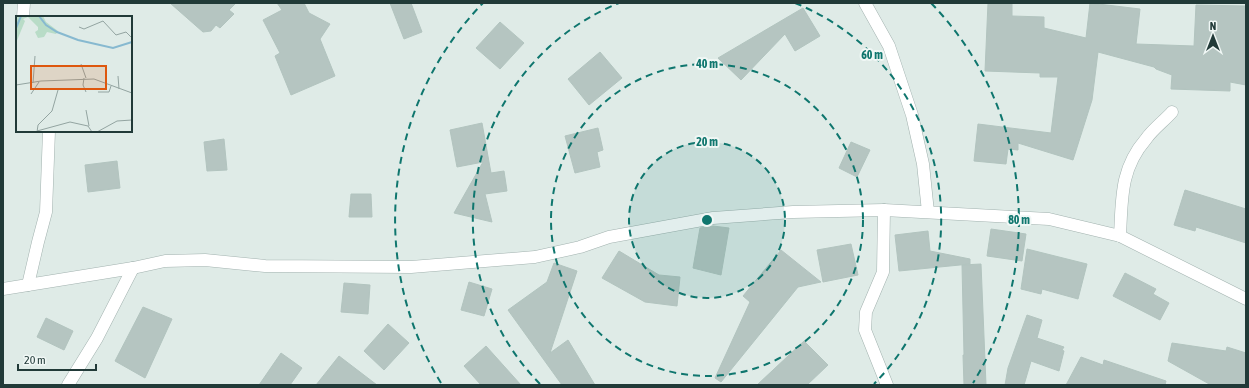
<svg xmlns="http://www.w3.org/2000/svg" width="1249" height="388" viewBox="0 0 1249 388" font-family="'Asap Condensed',sans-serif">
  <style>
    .building { fill: #b5c5c1; stroke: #b2c4bf }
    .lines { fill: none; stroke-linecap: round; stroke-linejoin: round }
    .street-casing { stroke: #a2b2af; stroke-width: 13 }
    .street { stroke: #fff; stroke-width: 12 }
    .ring { fill: none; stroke: #0f766e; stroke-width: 2; stroke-dasharray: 7 5 }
    .inset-river { fill: none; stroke: #87b9d0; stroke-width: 2 }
    .inset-road { fill: none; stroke: #93a4a1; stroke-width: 1 }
    .view { fill: #de570e; fill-opacity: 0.15; stroke: #de570e; stroke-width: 2 }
    .inset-edge { fill: none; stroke: #213a38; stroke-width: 2 }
    .centre { fill: #0f766e; stroke: #f0f7f5; stroke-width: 2 }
    .ring-label { font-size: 12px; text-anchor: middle; font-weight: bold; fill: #0f766e; stroke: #f0f7f5; stroke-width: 4; stroke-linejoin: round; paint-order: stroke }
  </style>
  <rect width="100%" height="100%" fill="#dfebe7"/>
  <g class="building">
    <path d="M 170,3 L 236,3 L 229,10 L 234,14 L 220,28 L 216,25 L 211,31 L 203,32 Z"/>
    <path d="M 277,3 L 304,3 L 309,13 L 330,24 L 320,39 L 335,76 L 291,95 L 275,56 L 280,53 L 263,20 L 282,10 Z"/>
    <path d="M 390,3 L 411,3 L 422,32 L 404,39 Z"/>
    <path d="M 988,3 L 1012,3 L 1012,16 L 1044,17 L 1044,28 L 1086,38 L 1090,3 L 1140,9 L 1136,44 L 1194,46 L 1196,5 L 1246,6 L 1246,85 L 1230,82 L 1230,91 L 1171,89 L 1172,75 L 1156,69 L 1154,67 L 1098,52 L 1092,100 L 1073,160 L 1018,143 L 1018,150 L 1008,149 L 1006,164 L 974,161 L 978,124 L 1051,133 L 1058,77 L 1040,77 L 1040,73 L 985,71 Z"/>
    <path d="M 803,8 L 820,36 L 795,51 L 785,34 L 741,80 L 718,58 Z"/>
    <path d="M 500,22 L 524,43 L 500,69 L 476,48 Z"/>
    <path d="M 600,52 L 622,78 L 589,105 L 568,79 Z"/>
    <path d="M 482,123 L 491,173 L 504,171 L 507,191 L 485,194 L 492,222 L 454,213 L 483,162 L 457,167 L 450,130 Z"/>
    <path d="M 598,128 L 603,150 L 597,152 L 600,167 L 575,173 L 565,136 Z"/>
    <path d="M 224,139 L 227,170 L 207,171 L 204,142 Z"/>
    <path d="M 851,142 L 870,150 L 857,177 L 839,168 Z"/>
    <path d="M 117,161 L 120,188 L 88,192 L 85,165 Z"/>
    <path d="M 1185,190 L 1246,209 L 1246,243 L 1196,227 L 1195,231 L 1174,225 Z"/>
    <path d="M 351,194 L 371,194 L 372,217 L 349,217 Z"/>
    <path d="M 713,226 L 729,228 L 721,275 L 693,268 L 700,228 Z"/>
    <path d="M 991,229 L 1026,234 L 1022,261 L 987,256 Z"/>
    <path d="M 928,231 L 930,251 L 970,259 L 970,264 L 899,271 L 895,235 Z"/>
    <path d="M 851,244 L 858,275 L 823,282 L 817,250 Z"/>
    <path d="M 1027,249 L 1087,264 L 1078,299 L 1042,289 L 1041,294 L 1021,289 Z"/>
    <path d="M 781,250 L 821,282 L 798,287 L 721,382 L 715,378 L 750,302 L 743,296 Z"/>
    <path d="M 619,251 L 659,275 L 680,277 L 677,306 L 645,302 L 602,278 Z"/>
    <path d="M 554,263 L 577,271 L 550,353 L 568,340 L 595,385 L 562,385 L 508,310 L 547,282 Z"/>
    <path d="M 981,264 L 986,385 L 964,385 L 963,355 L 964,355 L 962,265 Z"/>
    <path d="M 1125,273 L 1156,289 L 1153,294 L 1169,303 L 1160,320 L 1113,296 Z"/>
    <path d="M 469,282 L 492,289 L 484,316 L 461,310 Z"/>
    <path d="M 344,283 L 370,285 L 368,314 L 341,312 Z"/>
    <path d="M 143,307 L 172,319 L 145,378 L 115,361 Z"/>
    <path d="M 1027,315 L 1042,320 L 1037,338 L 1064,347 L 1062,350 L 1064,351 L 1059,371 L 1031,361 L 1024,385 L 1005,385 L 1008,368 Z"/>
    <path d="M 46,318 L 73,331 L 64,350 L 37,337 Z"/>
    <path d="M 388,324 L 409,343 L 384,370 L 364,351 Z"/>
    <path d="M 804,341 L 828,365 L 807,385 L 757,385 Z"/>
    <path d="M 1172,343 L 1226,351 L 1227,347 L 1246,353 L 1246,385 L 1211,385 L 1168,361 Z"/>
    <path d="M 486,346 L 521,385 L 481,385 L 464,366 Z"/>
    <path d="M 281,353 L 302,368 L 290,385 L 259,385 Z"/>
    <path d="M 339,356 L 377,385 L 316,385 Z"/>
    <path d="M 1081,357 L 1103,365 L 1104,360 L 1166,381 L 1165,385 L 1066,385 Z"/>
  </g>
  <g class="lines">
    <defs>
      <g id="street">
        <path d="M 865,3 L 889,46 L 912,115 L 923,164 L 928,212"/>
        <path d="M 23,17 L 24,3"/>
        <path d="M 884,210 L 883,272 L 866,312 L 865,330 L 887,385"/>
        <path d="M 1120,236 C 1122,199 1120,169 1146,139 C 1153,129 1164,121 1172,112"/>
        <path d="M 28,285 L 38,242 L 46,212 L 49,131"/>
        <path d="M 3,289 L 133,268 L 165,261 L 205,260 L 265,266 L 411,267 L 535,257 L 580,247 L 609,237 L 713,218 L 793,212 L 884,210 L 1049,219 L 1120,236 L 1246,299"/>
        <path d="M 68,385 L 97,338 L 133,268"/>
      </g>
    </defs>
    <use href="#street" class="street-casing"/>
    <use href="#street" class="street"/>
  </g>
  <circle cx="707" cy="220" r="78" fill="#0f766e" fill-opacity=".12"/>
  <g class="ring">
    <circle cx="707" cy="220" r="78"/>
    <circle cx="707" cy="220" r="156"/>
    <path d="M540 384A234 234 0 0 1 619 3M795 3A234 234 0 0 1 874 384"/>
    <path d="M441 383A312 312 0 0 1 483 3M931 3A312 312 0 0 1 973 383"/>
  </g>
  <g transform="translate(16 16)">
    <rect width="116" height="116" fill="#dfebe7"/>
    <path d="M 0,0 L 27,0 L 30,6 L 42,15 L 40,18 L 31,16 L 28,21 L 22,22 L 19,16 L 22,14 L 22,11 L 12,1 L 7,3 L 9,5 L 0,27 Z" fill="#b8dcc7"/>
    <path class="inset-river" d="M 23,0 L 30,9 L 41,16 L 62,24 L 97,32 L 116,26M 0,12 L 5,0"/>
    <path class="inset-road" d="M 63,11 L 68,13 L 87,5 L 100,19 L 110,16 L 116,22M 65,48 L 70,62M 102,60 L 103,73M 68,62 L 67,69 L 70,76M 17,67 L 19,40M 0,69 L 25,65 L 78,63 L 116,77M 82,76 L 93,76 L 95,70M 15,78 L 23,66M 70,94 L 73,110M 21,115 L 54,106 L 72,110 L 76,116M 21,116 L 22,109 L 36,95 L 42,74M 81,116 L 101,105 L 116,104"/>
    <path class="view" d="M 15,50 L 90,50 L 90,73 L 15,73 Z"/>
    <rect width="116" height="116" class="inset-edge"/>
  </g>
  <circle cx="707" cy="220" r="6" class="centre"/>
  <g class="ring-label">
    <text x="872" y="59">60 m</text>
    <text x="707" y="68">40 m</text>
    <text x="707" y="146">20 m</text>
    <text x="1019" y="224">80 m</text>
  </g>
  <rect width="1249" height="388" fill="none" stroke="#213a38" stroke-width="8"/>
  <g transform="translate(1213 36)" stroke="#f0f7f5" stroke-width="3" paint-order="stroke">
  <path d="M0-3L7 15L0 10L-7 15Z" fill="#213a38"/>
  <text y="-6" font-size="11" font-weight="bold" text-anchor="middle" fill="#213a38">N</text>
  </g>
  <path d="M18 364v6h78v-6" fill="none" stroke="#213a38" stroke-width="2"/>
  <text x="24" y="364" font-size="12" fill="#213a38" stroke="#f0f7f5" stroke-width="3" paint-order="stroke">20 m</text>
</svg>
